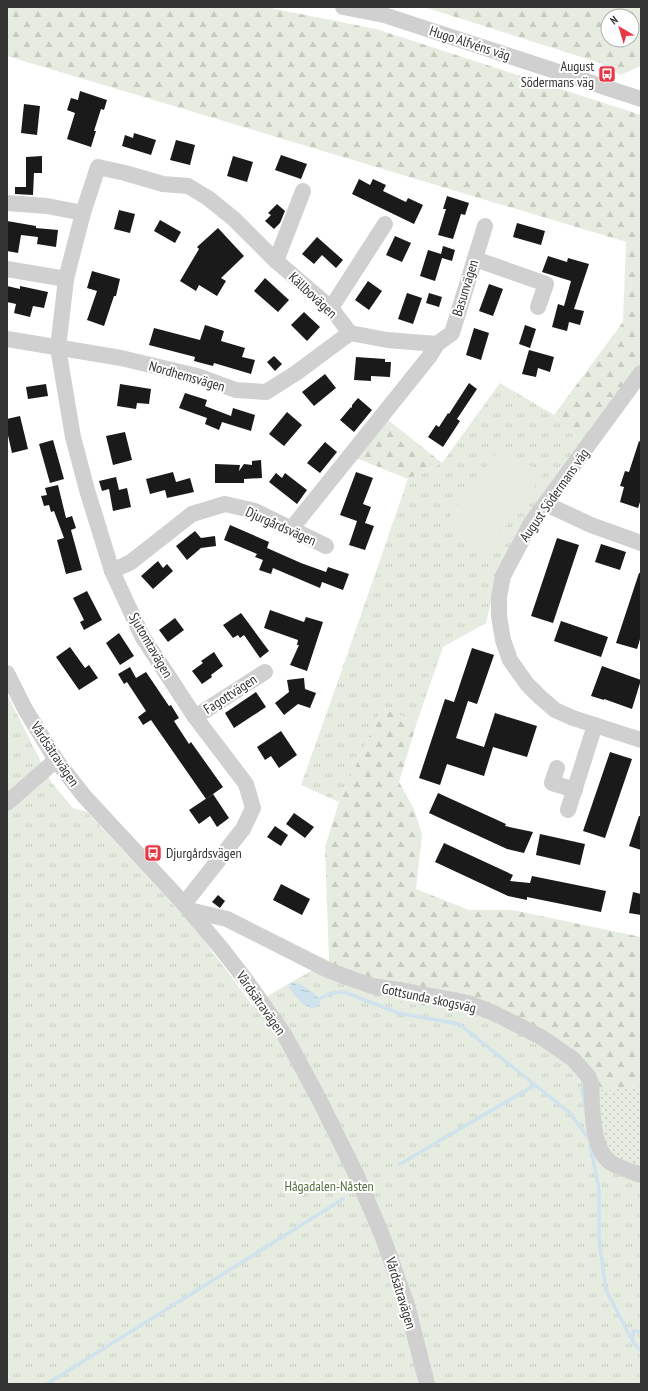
<svg xmlns="http://www.w3.org/2000/svg" width="648" height="1391" viewBox="0 0 648 1391" font-family="'PT Sans Narrow',sans-serif">
  <style>
    .grass { fill: url(#grass-dots) }
    .forest { fill: url(#forest-firs); fill-rule: evenodd }
    .park { fill: url(#park-tufts) }
    .garden { fill: #e6ecdf }
    .water { fill: url(#water-ripples) }
    .lines { fill: none; stroke-linecap: round; stroke-linejoin: round }
    .stream { stroke: #cfe2ee; stroke-width: 3.5 }
    .building { fill: #1a1a1a }
    .minor { stroke: #d0d0d0; stroke-width: 16 }
    .labels { text-anchor: middle; dominant-baseline: central; stroke-width: 4; stroke-linejoin: round; paint-order: stroke }
    .street-label { font-size: 14px; fill: #333; stroke: #fff }
    .poi-label { font-size: 14px; fill: #333; stroke: #fff; text-anchor: end }
    .park-label { font-size: 14px; fill: #56703f; stroke: #fff }
  </style>
  <defs>
    <pattern id="grass-dots" width="8" height="8" patternUnits="userSpaceOnUse"><rect width="8" height="8" fill="#e6ecdf"/><path d="M2 2h.1M6 6h.1" fill="none" stroke="#c6cbc0" stroke-width="1.8" stroke-linecap="round"/></pattern>
    <pattern id="forest-firs" width="22" height="20" patternUnits="userSpaceOnUse"><rect width="22" height="20" fill="#e6ecdf"/><path d="M5 1l3.5 6h-7zM16 11l3.5 6h-7z" fill="#c6cbc0"/></pattern>
    <pattern id="park-tufts" width="24" height="20" patternUnits="userSpaceOnUse"><rect width="24" height="20" fill="#e6ecdf"/><path d="M3 7l-1-3M5 7V3M7 7l1-3M15 17l-1-3M17 17v-4M19 17l1-3" fill="none" stroke="#c6cbc0"/></pattern>
    <pattern id="water-ripples" width="26" height="14" patternUnits="userSpaceOnUse"><rect width="26" height="14" fill="#cfe2ee"/><path d="M2 4q2-2 4 0t4 0M15 11q2-2 4 0t4 0" fill="none" stroke="#b2c2cd"/></pattern>
  </defs>
  <rect width="100%" height="100%" fill="#fff"/>
  <path class="grass" d="M 639,1086 L 641,1089 L 641,1351 L 591,1087 L 605,1090 Z"/>
  <g class="forest">
    <path d="M 7,7 L 265,7 L 376,29 L 641,115 L 641,363 L 584,443 L 554,415 L 623,322 L 626,242 L 7,56 Z"/>
    <path d="M 424,7 L 641,7 L 641,66 L 620,75 L 600,63 ZM 608,16 L 632,16 L 632,40 L 608,40 Z"/>
    <path d="M 382,415 L 442,463 L 408,479 L 351,456 Z"/>
    <path d="M 382,708 L 417,722 L 399,782 L 414,809 L 422,834 L 416,889 L 469,910 L 513,910 L 641,937 L 641,1089 L 639,1086 L 605,1090 L 549,1080 L 330,988 L 325,847 L 339,802 Z"/>
  </g>
  <g class="park">
    <path d="M 500,383 L 554,415 L 584,443 L 499,570 L 486,623 L 443,647 L 417,722 L 382,708 L 339,802 L 301,785 L 338,681 L 408,479 L 442,463 Z"/>
    <path d="M 7,694 L 51,782 L 73,808 L 87,812 L 195,928 L 252,1005 L 323,964 L 404,1004 L 482,1009 L 586,1070 L 595,1144 L 641,1177 L 641,1384 L 7,1384 Z"/>
  </g>
  <path class="garden" d="M 502,445 L 543,475 L 487,553 L 446,522 Z"/>
  <path class="water" d="M 293,982 C 303,985 317,993 320,1002 L 319,1006 L 314,1009 C 303,1006 295,997 289,987 L 291,983 Z"/>
  <g class="lines">
    <g class="stream">
      <path d="M 319,999 L 332,993 L 344,992 L 398,1013 L 459,1024 L 571,1114 L 589,1139"/>
      <path d="M 582,1089 L 585,1107"/>
      <path d="M 590,1145 L 599,1189 L 599,1239 L 606,1290 L 633,1342"/>
      <path d="M 400,1164 L 535,1085"/>
      <path d="M 641,1332 L 633,1331 L 633,1342 L 641,1351"/>
      <path d="M 47,1384 L 343,1199"/>
    </g>
  </g>
  <g class="building">
    <path d="M 80,91 L 107,100 L 104,110 L 101,109 L 94,131 L 96,131 L 91,147 L 67,139 L 75,113 L 67,110 L 71,98 L 78,100 Z"/>
    <path d="M 24,104 L 40,106 L 37,135 L 21,133 Z"/>
    <path d="M 134,133 L 156,140 L 151,155 L 122,146 L 125,135 L 133,138 Z"/>
    <path d="M 176,140 L 195,145 L 190,165 L 170,160 Z"/>
    <path d="M 281,155 L 307,164 L 301,179 L 275,170 Z"/>
    <path d="M 42,156 L 42,173 L 34,173 L 33,195 L 15,194 L 15,187 L 26,187 L 26,157 Z"/>
    <path d="M 233,156 L 253,162 L 247,182 L 227,176 Z"/>
    <path d="M 359,179 L 370,185 L 373,179 L 386,185 L 383,191 L 406,202 L 408,198 L 423,205 L 414,224 L 352,194 Z"/>
    <path d="M 447,196 L 469,203 L 465,215 L 461,214 L 453,239 L 438,235 L 446,209 L 443,209 Z"/>
    <path d="M 277,204 L 285,211 L 280,223 L 274,229 L 265,221 L 271,215 L 268,213 Z"/>
    <path d="M 119,210 L 135,214 L 130,233 L 114,229 Z"/>
    <path d="M 160,220 L 181,232 L 175,243 L 154,231 Z"/>
    <path d="M 7,221 L 36,226 L 36,228 L 58,230 L 56,247 L 37,244 L 38,237 L 21,235 L 18,253 L 7,251 Z"/>
    <path d="M 517,223 L 545,231 L 541,245 L 513,237 Z"/>
    <path d="M 218,228 L 244,256 L 221,278 L 226,281 L 217,296 L 199,285 L 196,291 L 180,281 L 199,249 L 197,247 Z"/>
    <path d="M 395,236 L 411,243 L 402,262 L 386,255 Z"/>
    <path d="M 317,237 L 343,260 L 336,268 L 322,255 L 314,264 L 302,254 Z"/>
    <path d="M 443,246 L 455,250 L 452,261 L 442,258 L 435,281 L 420,276 L 428,250 L 441,254 Z"/>
    <path d="M 548,256 L 567,262 L 568,258 L 589,264 L 574,309 L 584,311 L 580,325 L 569,322 L 567,331 L 552,327 L 558,304 L 564,306 L 571,281 L 542,272 Z"/>
    <path d="M 92,271 L 120,279 L 116,296 L 114,296 L 104,326 L 87,320 L 97,291 L 87,288 Z"/>
    <path d="M 265,278 L 289,300 L 278,312 L 254,291 Z"/>
    <path d="M 368,281 L 382,291 L 369,310 L 355,300 Z"/>
    <path d="M 489,284 L 503,289 L 493,316 L 479,311 Z"/>
    <path d="M 7,286 L 20,289 L 20,286 L 48,292 L 44,308 L 33,306 L 30,317 L 14,313 L 16,304 L 7,302 Z"/>
    <path d="M 407,293 L 422,298 L 413,324 L 398,319 Z"/>
    <path d="M 429,293 L 442,297 L 439,307 L 426,303 Z"/>
    <path d="M 304,312 L 320,327 L 307,341 L 291,325 Z"/>
    <path d="M 205,325 L 224,331 L 221,341 L 245,348 L 242,357 L 255,360 L 251,374 L 214,363 L 213,366 L 194,361 L 195,357 L 149,345 L 154,328 L 200,340 Z"/>
    <path d="M 525,325 L 536,329 L 530,348 L 519,344 Z"/>
    <path d="M 474,328 L 489,333 L 481,360 L 466,355 Z"/>
    <path d="M 529,350 L 554,357 L 550,372 L 538,368 L 536,377 L 522,374 Z"/>
    <path d="M 274,356 L 282,364 L 275,371 L 267,362 Z"/>
    <path d="M 356,357 L 385,359 L 385,362 L 391,362 L 390,377 L 371,376 L 371,381 L 354,380 Z"/>
    <path d="M 325,374 L 336,388 L 314,406 L 302,392 Z"/>
    <path d="M 469,383 L 477,389 L 457,419 L 460,421 L 443,447 L 428,437 L 436,425 L 439,427 L 448,413 L 449,414 Z"/>
    <path d="M 46,384 L 48,396 L 28,399 L 26,387 Z"/>
    <path d="M 120,384 L 151,389 L 149,404 L 137,403 L 136,409 L 117,406 Z"/>
    <path d="M 185,393 L 207,400 L 205,406 L 231,416 L 233,408 L 255,415 L 251,431 L 222,422 L 219,430 L 205,424 L 207,418 L 179,408 Z"/>
    <path d="M 358,398 L 372,410 L 354,432 L 340,420 L 351,407 L 352,408 L 352,405 Z"/>
    <path d="M 287,412 L 302,425 L 284,446 L 269,434 Z"/>
    <path d="M 20,416 L 28,449 L 12,453 L 7,431 L 7,419 Z"/>
    <path d="M 125,432 L 132,460 L 113,465 L 106,436 Z"/>
    <path d="M 53,440 L 64,479 L 50,483 L 39,444 Z"/>
    <path d="M 639,441 L 641,442 L 641,499 L 638,508 L 620,502 L 624,487 L 620,486 L 625,471 L 629,472 Z"/>
    <path d="M 325,442 L 337,452 L 320,473 L 307,463 Z"/>
    <path d="M 261,460 L 262,478 L 244,479 L 244,483 L 215,483 L 215,464 L 240,465 L 239,471 L 244,464 L 252,465 L 252,461 Z"/>
    <path d="M 173,472 L 176,482 L 190,478 L 194,492 L 167,498 L 165,490 L 150,494 L 146,479 Z"/>
    <path d="M 356,472 L 373,478 L 363,504 L 371,507 L 365,523 L 374,526 L 365,550 L 349,545 L 357,521 L 340,515 Z"/>
    <path d="M 276,473 L 282,478 L 285,473 L 307,490 L 297,504 L 269,482 Z"/>
    <path d="M 116,477 L 119,490 L 127,488 L 131,507 L 113,511 L 109,489 L 102,491 L 99,481 Z"/>
    <path d="M 58,485 L 66,518 L 72,516 L 76,528 L 71,530 L 82,570 L 66,574 L 57,540 L 64,538 L 54,511 L 51,512 L 49,505 L 44,506 L 41,496 L 47,495 L 45,488 Z"/>
    <path d="M 230,525 L 269,542 L 267,548 L 301,563 L 326,572 L 328,567 L 349,574 L 343,590 L 322,582 L 320,588 L 273,568 L 271,574 L 259,570 L 263,560 L 255,557 L 257,554 L 224,540 Z"/>
    <path d="M 195,531 L 201,538 L 215,536 L 216,546 L 201,548 L 187,560 L 176,546 Z"/>
    <path d="M 557,538 L 579,545 L 553,623 L 531,616 Z"/>
    <path d="M 601,544 L 626,552 L 620,570 L 595,562 Z"/>
    <path d="M 158,561 L 163,568 L 167,564 L 173,571 L 153,589 L 141,576 Z"/>
    <path d="M 639,573 L 641,573 L 641,636 L 637,649 L 616,643 Z"/>
    <path d="M 87,591 L 102,620 L 84,630 L 80,622 L 84,620 L 73,598 Z"/>
    <path d="M 270,610 L 304,622 L 306,617 L 323,622 L 307,671 L 290,665 L 299,645 L 297,645 L 298,640 L 264,628 Z"/>
    <path d="M 241,613 L 269,651 L 260,658 L 244,635 L 240,638 L 238,635 L 233,638 L 223,625 Z"/>
    <path d="M 175,618 L 184,630 L 168,642 L 159,630 Z"/>
    <path d="M 561,621 L 608,637 L 601,657 L 554,641 Z"/>
    <path d="M 119,633 L 134,656 L 120,665 L 106,643 Z"/>
    <path d="M 70,647 L 85,668 L 89,665 L 98,678 L 79,690 L 56,657 Z"/>
    <path d="M 472,648 L 494,655 L 477,704 L 468,701 L 456,738 L 484,747 L 495,713 L 537,726 L 527,757 L 493,747 L 484,776 L 447,764 L 440,785 L 419,778 L 445,699 L 454,702 Z"/>
    <path d="M 214,652 L 223,666 L 211,675 L 212,677 L 202,684 L 192,671 L 203,663 L 201,661 Z"/>
    <path d="M 602,666 L 641,680 L 632,709 L 604,699 L 604,700 L 591,696 Z"/>
    <path d="M 130,667 L 136,678 L 146,672 L 169,706 L 171,705 L 179,718 L 174,721 L 189,744 L 191,742 L 223,787 L 206,799 L 151,720 L 143,725 L 138,717 L 146,711 L 127,682 L 124,684 L 118,674 Z"/>
    <path d="M 304,678 L 305,689 L 316,693 L 310,708 L 298,704 L 284,715 L 275,703 L 289,692 L 287,680 Z"/>
    <path d="M 256,692 L 266,707 L 234,728 L 225,713 Z"/>
    <path d="M 281,731 L 297,755 L 279,768 L 271,756 L 265,760 L 257,747 Z"/>
    <path d="M 610,752 L 632,759 L 605,838 L 583,831 Z"/>
    <path d="M 438,793 L 506,824 L 505,826 L 533,832 L 524,853 L 507,849 L 429,813 Z"/>
    <path d="M 213,794 L 229,818 L 217,827 L 210,816 L 199,824 L 189,810 Z"/>
    <path d="M 294,813 L 314,827 L 305,838 L 286,824 Z"/>
    <path d="M 639,816 L 641,816 L 641,850 L 629,846 Z"/>
    <path d="M 275,826 L 288,835 L 281,846 L 267,837 Z"/>
    <path d="M 540,834 L 585,844 L 580,865 L 536,855 Z"/>
    <path d="M 444,843 L 513,875 L 510,881 L 530,883 L 532,876 L 606,891 L 601,912 L 527,897 L 527,900 L 508,896 L 435,862 Z"/>
    <path d="M 281,884 L 310,899 L 302,915 L 273,900 Z"/>
    <path d="M 633,892 L 641,894 L 641,915 L 629,913 Z"/>
    <path d="M 218,895 L 225,901 L 220,908 L 212,902 Z"/>
  </g>
  <g class="lines">
    <g class="minor">
      <path d="M 343,7 L 384,15 L 641,99"/>
      <path d="M 7,203 L 47,206 L 83,213"/>
      <path d="M 475,259 L 546,284 L 538,307"/>
      <path d="M 276,261 L 303,191"/>
      <path d="M 7,269 L 66,279"/>
      <path d="M 331,308 L 385,224"/>
      <path d="M 7,339 L 121,358 L 197,376 L 236,390 L 266,392 L 296,373 L 350,333"/>
      <path d="M 437,344 L 452,333 L 485,226"/>
      <path d="M 641,373 L 531,523 L 503,576 L 499,597 L 499,616 L 503,640 L 510,660 L 527,684 L 540,697 L 555,710 L 573,718 L 641,740"/>
      <path d="M 546,504 L 591,525 L 641,543"/>
      <path d="M 112,571 L 131,562 L 192,514 L 225,504 L 255,511 L 326,546"/>
      <path d="M 7,673 L 25,709 L 56,760 L 84,796 L 184,904 L 221,948 L 248,983 L 284,1034 L 320,1101 L 356,1174 L 382,1235 L 407,1305 L 427,1384"/>
      <path d="M 195,717 L 265,672"/>
      <path d="M 557,768 L 552,783 L 575,790"/>
      <path d="M 7,803 L 56,760"/>
      <path d="M 568,810 L 595,725"/>
      <path d="M 184,904 L 243,829 L 253,808 L 246,784 L 195,717 L 142,636 L 112,571 L 87,490 L 73,437 L 58,348 L 66,279 L 83,213 L 98,167 L 125,173 L 163,184 L 188,186 L 208,198 L 234,219 L 276,261 L 331,308 L 350,333 L 387,340 L 437,344 L 429,357 L 292,528"/>
      <path d="M 189,910 L 227,919 L 330,971 L 372,986 L 411,992 L 468,1003 L 496,1014 L 541,1037 L 573,1059 L 588,1076 L 591,1083 C 593,1107 590,1146 610,1162 C 617,1167 632,1172 641,1175"/>
    </g>
  </g>
  <defs>
    <symbol id="bus-square" viewBox="-11 -11 22 22"><rect x="-9" y="-9" width="18" height="18" rx="4" fill="#e63946" stroke="#fff"/><path d="M-5-6H5V4H4V6H2V4H-2V6H-4V4H-5ZM-3.5-4V0h7V-4ZM-3.5 1.2v1.5H-2V1.2ZM2 1.2v1.5H3.5V1.2Z" fill="#fff"/></symbol>
  </defs>
  <g fill-rule="evenodd">
    <use href="#bus-square" x="597" y="64" width="20" height="20"/>
    <use href="#bus-square" x="143" y="843" width="20" height="20"/>
  </g>
  <g class="labels">
    <g class="street-label">
      <text transform="translate(470 43) rotate(18)">Hugo Alfvéns väg</text>
      <text transform="translate(465 288) rotate(-73)">Basunvägen</text>
      <text transform="translate(313 295) rotate(43)">Källbovägen</text>
      <text transform="translate(187 376) rotate(16)">Nordhemsvägen</text>
      <text transform="translate(554 495) rotate(-55)">August Södermans väg</text>
      <text transform="translate(281 526) rotate(24)">Djurgårdsvägen</text>
      <text transform="translate(151 645) rotate(60)">Sjutomtavägen</text>
      <text transform="translate(230 694) rotate(-33)">Fagottvägen</text>
      <text transform="translate(55 754) rotate(56)">Vårdsätravägen</text>
      <text transform="translate(429 998) rotate(12)">Gottsunda skogsväg</text>
      <text transform="translate(261 1003) rotate(55)">Vårdsätravägen</text>
      <text transform="translate(401 1293) rotate(73)">Vårdsätravägen</text>
    </g>
    <g class="poi-label">
      <text x="594" y="66">August<tspan x="594" dy="16">Södermans väg</tspan></text>
      <text x="166" y="853" text-anchor="start">Djurgårdsvägen</text>
    </g>
    <g class="park-label">
      <text x="329" y="1186">Hågadalen-Nåsten</text>
    </g>
  </g>
  <rect width="648" height="1391" fill="none" stroke="#333333" stroke-width="16"/>
  <g transform="translate(620 28) rotate(322)"><circle r="19" fill="#ffffff" stroke="#adadad"/>
  <path d="M0-3L7 15L0 10L-7 15Z" fill="#e63946"/>
  <text y="-6" font-size="11" font-weight="bold" text-anchor="middle" fill="#333333">N</text>
  </g>
</svg>
